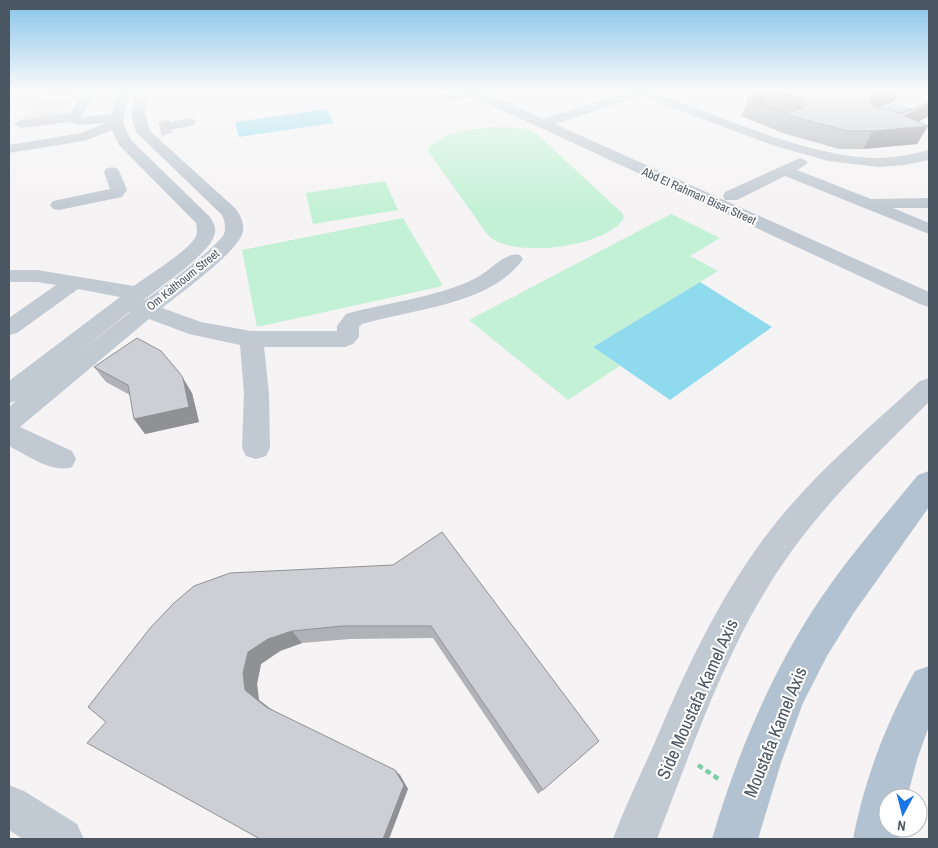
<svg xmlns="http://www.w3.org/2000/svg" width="938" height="848" viewBox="0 0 938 848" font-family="'Archivo Narrow',sans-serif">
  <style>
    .education { fill: #e6e4e5 }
    .green { fill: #c3f1d5 }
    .water { fill: #90daee }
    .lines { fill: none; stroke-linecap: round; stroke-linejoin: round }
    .minor-tunnel { stroke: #caccce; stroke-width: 14; stroke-dasharray: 14 7; stroke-linecap: butt }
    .path { stroke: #7ad0a6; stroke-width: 4.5; stroke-dasharray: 5.5 4; stroke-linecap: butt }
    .minor { fill: #c1cad2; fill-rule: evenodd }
    .major { fill: #b3c2d1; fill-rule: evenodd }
    .wall { fill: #b0b2b7 }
    .shaded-wall { fill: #909195 }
    .building { fill: #cdcfd5; stroke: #909195 }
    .labels { text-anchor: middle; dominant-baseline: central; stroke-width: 4; stroke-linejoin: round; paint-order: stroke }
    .far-street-label { font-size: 12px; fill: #4a5661; stroke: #fff }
    .near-street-label { font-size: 18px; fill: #4a5661; stroke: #fff }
  </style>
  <rect width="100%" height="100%" fill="#f5f3f3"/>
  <path class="education" d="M 46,90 L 82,90 L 61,117 L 20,120 Z"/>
  <g class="green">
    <path d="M 503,127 L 526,129 L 536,133 L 622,213 L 624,218 C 607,247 518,258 491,238 C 484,232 478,221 473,214 C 458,193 443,172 428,151 L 429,146 C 449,130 478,128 503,127 Z"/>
    <path d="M 385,181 L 398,210 L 313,224 L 306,193 Z"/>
    <path d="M 671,214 L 720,238 L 690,256 L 718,271 L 593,347 L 620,366 L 568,400 L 469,320 Z"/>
    <path d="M 403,218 L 443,286 L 257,327 L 242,250 Z"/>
  </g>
  <g class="water">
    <path d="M 327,109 L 334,123 L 239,137 L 235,122 Z"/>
    <path d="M 700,282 L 772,327 L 670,400 L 593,347 Z"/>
  </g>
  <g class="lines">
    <path class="minor-tunnel" d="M 160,129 L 171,126"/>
    <path class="path" d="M 698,765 L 720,780"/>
    <g class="minor">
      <path d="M 85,90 L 97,90 L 81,117 L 111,114 L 119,90 L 131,90 L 126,105 L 123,123 L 131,140 L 210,217 C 214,223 217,229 214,236 C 208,255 159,288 142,301 C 154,296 219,245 224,234 C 226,228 225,221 222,215 L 137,133 C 129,118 131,105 137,90 L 149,90 L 145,112 L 150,131 L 236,209 C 241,216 244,223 243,231 C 240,251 179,294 162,308 L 201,322 L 251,331 L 337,331 L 337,326 L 346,314 C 388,302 435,298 474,279 C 490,272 504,251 520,255 L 523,259 C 491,305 412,309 362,324 L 359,327 L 359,337 L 353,344 L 345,347 L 264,347 L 269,394 L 270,448 L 266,456 L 256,459 L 246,456 L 242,448 L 244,394 L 240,345 L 189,334 L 149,319 L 20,427 L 72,451 L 76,459 L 72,467 C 52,474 27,455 9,446 L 9,407 L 16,401 L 9,403 L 9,381 L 120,297 L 78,289 L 17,333 L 9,335 L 9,318 L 56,285 L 37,282 L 9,282 L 9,270 L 37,270 L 134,286 C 150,274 185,253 195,238 C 198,233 197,228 196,223 L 119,145 L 112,130 L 84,141 L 9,153 L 9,145 L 81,133 L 105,123 L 80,125 L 68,122 L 21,128 L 14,124 L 21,120 L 70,113 ZM 129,312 L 130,312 L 73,357 Z"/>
      <path d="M 464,90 L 480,90 L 543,119 L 631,90 L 653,90 L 652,91 C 719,116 810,158 880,158 C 897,157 913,154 929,150 L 929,160 L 904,165 L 879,167 L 828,161 L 772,145 L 641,96 L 555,124 L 929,292 L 929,307 L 922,305 L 472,96 L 448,102 L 442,98 L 443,95 Z"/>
      <path d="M 895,103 L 921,111 L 923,114 L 921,117 L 891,129 L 864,121 L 862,118 L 864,115 ZM 896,112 L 904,114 L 890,120 L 882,118 Z"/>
      <path d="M 189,118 L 194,119 L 196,122 L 194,125 L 171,130 L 164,126 L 166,123 Z"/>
      <path d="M 800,158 L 805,160 L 808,163 L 797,170 L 871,199 L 929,198 L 929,208 L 893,208 L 929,223 L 929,234 L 785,176 L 737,200 L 725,200 L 723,196 L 725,192 Z"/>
      <path d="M 112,167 L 118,169 L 127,190 L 122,197 L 59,210 L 53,209 L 50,205 L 53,201 L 110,189 L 104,172 L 106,169 Z"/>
      <path d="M 929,378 L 929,402 C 881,450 831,496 791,552 C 729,638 695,741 657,839 L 613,839 C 625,806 641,774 655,742 C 686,669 720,596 768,533 C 811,476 868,429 920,381 Z"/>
      <path d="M 9,785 L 24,791 L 77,824 L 84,839 L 23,839 L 9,830 Z"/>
    </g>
    <g class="major">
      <path d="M 929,471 L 929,507 L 853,614 L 827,656 L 803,703 L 781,763 L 758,839 L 712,839 C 735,760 768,680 813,610 C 844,562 882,519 918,475 Z"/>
      <path d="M 929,666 L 929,726 L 917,760 L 907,798 L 888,798 L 888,828 L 901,828 L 899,839 L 853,839 C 864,781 886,723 915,671 Z"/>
    </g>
  </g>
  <g class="wall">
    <path d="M 755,90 L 776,90 L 894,102 L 879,107 L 901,113 L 927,103 L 929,100 L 929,116 L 918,122 L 917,144 L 863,149 L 839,149 L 786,134 L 741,116 L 748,99 L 752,99 Z"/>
    <path d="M 94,367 L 192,393 L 199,422 L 145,434 L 134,419 L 130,395 L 106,382 Z"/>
    <path d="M 393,565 L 543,790 L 538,794 L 433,638 L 350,639 L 302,643 L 280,651 L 261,664 L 257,684 L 259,700 L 270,709 L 400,775 L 408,789 L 87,743 Z"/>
  </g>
  <g class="shaded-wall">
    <path d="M 755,90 L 768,90 L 763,104 L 751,100 Z"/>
    <path d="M 890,90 L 900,90 L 894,102 L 863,113 L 870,100 L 872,96 Z"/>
    <path d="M 929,104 L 929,116 L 905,128 L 928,126 L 917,144 L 863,149 L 873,131 Z"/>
    <path d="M 183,378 L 192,393 L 199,422 L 145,434 L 134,419 Z"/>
    <path d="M 292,631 L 302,643 L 280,651 L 261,664 L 257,684 L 259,700 L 279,715 L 266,707 L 245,690 L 243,673 L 248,652 L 268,639 Z"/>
    <path d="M 395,770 L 400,775 L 408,789 L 389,839 L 383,839 Z"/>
  </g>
  <g class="building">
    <path d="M 776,90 L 890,90 L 872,96 L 870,100 L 873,106 L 901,113 L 929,103 L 929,104 L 905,116 L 928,126 L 873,131 L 849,131 L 794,117 L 748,99 L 749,97 L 752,100 L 787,113 L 793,112 L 796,109 L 803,108 L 805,103 L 802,99 Z"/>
    <path d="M 137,338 L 161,351 L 178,371 L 183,378 L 189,407 L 134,419 L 128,385 L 94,367 Z"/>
    <path d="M 442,532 L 599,741 L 543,790 L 431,626 L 342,626 L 292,631 L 268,639 L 248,652 L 243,673 L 245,690 L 266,707 L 395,770 L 404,785 L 383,839 L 260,839 L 87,743 L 106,722 L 88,707 L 151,627 L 174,603 L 194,586 L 230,573 L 393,565 Z"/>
  </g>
  <linearGradient id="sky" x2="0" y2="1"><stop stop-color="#85c3ea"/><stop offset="0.43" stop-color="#fafafa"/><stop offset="1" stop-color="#fafafa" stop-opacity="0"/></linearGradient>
  <rect width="938" height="209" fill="url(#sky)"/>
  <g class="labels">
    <g class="far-street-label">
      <text transform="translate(699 196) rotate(24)">Abd El Rahman Bisar Street</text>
      <text transform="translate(183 280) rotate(-39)">Om Kalthoum Street</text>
    </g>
    <g class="near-street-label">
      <text transform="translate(697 699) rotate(-66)">Side Moustafa Kamel Axis</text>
      <text transform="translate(775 732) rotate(-68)">Moustafa Kamel Axis</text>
    </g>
  </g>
  <rect width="938" height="848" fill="none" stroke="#4a5661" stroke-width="20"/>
  <g transform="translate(903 813) rotate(187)"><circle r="24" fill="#ffffff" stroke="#b7bbc0"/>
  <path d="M0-4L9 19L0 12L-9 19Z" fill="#1a73e8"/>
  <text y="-8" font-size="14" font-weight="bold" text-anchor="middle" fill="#4a5661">N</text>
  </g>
</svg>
